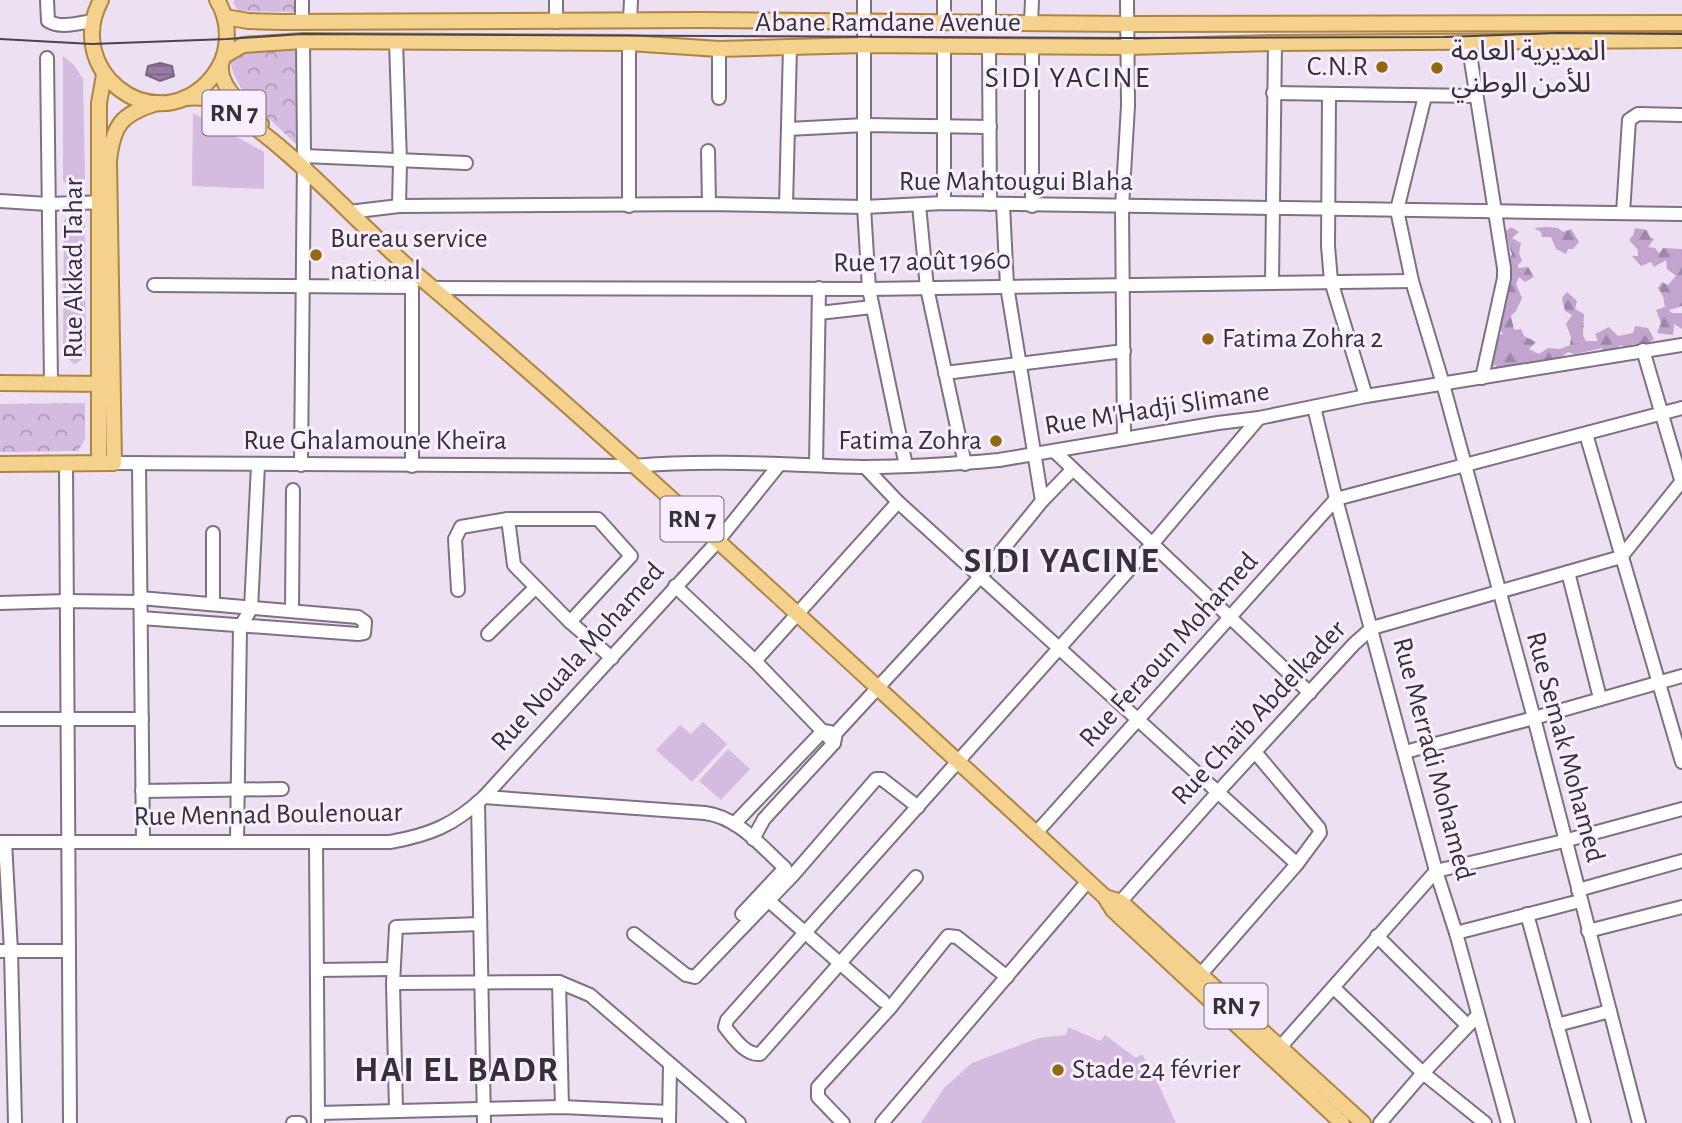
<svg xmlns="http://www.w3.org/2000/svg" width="1682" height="1123" viewBox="0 0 1682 1123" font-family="'Alegreya Sans','Noto Sans Arabic',sans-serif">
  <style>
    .grass { fill: #d4bbdf }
    .forest { fill: url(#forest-firs) }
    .park { fill: url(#park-crowns) }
    .water { fill: url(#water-rules); stroke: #7b6584; stroke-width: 2 }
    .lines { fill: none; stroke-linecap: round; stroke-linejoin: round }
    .minor-casing { stroke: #7d7182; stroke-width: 16 }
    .major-casing { stroke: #ae8540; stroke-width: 18 }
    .minor { stroke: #fff; stroke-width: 12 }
    .major { stroke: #f5d18e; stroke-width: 14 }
    .tram { stroke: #49434c; stroke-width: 2 }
    .poi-dot { fill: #936813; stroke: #f9eefe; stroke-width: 2.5 }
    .labels { text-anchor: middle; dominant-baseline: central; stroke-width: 6; stroke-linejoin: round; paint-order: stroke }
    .shield { fill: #f9eefe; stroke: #706a74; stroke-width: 2 }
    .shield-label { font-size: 26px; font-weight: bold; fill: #363139 }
    .street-label { font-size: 28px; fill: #363139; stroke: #f9eefe }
    .poi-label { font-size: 28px; fill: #363139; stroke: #f9eefe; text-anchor: start }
    .neighbourhood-label { font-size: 30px; letter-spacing: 2px; fill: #363139; stroke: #f9eefe }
    .district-label { font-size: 35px; font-weight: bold; letter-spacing: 2px; fill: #363139; stroke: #f9eefe }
  </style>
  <defs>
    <pattern id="forest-firs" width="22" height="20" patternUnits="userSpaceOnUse" patternTransform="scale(1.75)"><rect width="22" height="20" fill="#c2a4cf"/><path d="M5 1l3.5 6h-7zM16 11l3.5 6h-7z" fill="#9e86a9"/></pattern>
    <pattern id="park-crowns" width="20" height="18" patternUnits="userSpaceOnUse" patternTransform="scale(1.75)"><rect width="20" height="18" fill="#d4bbdf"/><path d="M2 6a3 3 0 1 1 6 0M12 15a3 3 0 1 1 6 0" fill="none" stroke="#ad99b6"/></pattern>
    <pattern id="water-rules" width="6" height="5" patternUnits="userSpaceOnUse" patternTransform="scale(1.75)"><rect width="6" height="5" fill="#997ba4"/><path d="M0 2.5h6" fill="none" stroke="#7e6587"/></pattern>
  </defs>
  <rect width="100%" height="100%" fill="#ede0f3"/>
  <g class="grass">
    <path d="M 63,56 L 74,65 L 83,79 L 85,178 L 74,190 L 63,181 Z"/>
    <path d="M 193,113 L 264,152 L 264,189 L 192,186 Z"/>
    <path d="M 74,212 L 85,223 L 86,357 L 75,364 L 63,356 L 64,220 Z"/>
    <path d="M 703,722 L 727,744 L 692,782 L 656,750 L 680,725 L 691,734 Z"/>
    <path d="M 728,749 L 750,769 L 721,800 L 699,781 Z"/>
    <path d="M 1068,1027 L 1100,1041 L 1105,1035 L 1136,1058 L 1142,1054 L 1155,1077 L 1176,1123 L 921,1123 L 944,1088 L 972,1063 L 1039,1038 L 1066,1035 Z"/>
  </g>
  <g class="forest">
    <path d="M 1511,227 L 1519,232 L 1512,238 L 1521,243 L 1519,253 L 1522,261 L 1518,265 L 1518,268 L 1528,267 L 1534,277 L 1525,282 L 1519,277 L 1516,284 L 1522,298 L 1516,311 L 1511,316 L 1514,330 L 1521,329 L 1524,336 L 1536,342 L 1529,349 L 1539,354 L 1548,348 L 1560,349 L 1570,345 L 1571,337 L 1566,324 L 1572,315 L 1565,311 L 1562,298 L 1567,292 L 1577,301 L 1575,309 L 1584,314 L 1583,336 L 1586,341 L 1598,341 L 1595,334 L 1609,327 L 1618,336 L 1633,333 L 1635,326 L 1648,328 L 1654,339 L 1645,346 L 1633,344 L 1628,348 L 1621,345 L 1610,352 L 1603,352 L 1602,348 L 1575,354 L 1568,352 L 1559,359 C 1539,357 1518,367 1497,369 L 1496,365 L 1491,367 L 1492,348 L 1497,347 L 1492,337 L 1503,334 L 1495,323 L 1503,314 L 1503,290 L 1511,285 L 1506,282 C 1513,271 1507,263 1512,254 C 1508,246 1509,240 1505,232 Z"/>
    <path d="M 1548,227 L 1558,228 L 1563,232 L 1571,229 L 1579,242 L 1573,249 L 1568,249 L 1566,254 L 1556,249 L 1551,237 L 1542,237 L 1541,232 L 1534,228 Z"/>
    <path d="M 1635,228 L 1647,230 L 1650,237 L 1654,239 L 1648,247 L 1655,248 L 1659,253 L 1663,248 L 1682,249 L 1682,306 L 1669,310 L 1672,313 L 1682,313 L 1682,329 L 1674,324 L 1673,335 L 1657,333 L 1661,323 L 1656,310 L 1665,307 L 1663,296 L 1658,288 L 1662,282 L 1668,285 L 1676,276 L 1667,269 L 1666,260 L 1654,267 L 1651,262 L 1641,266 L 1632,256 L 1638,256 L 1638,250 L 1629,240 L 1633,235 Z"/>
  </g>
  <g class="park">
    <path d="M 235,0 L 294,0 L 294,12 L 238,11 L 233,2 Z"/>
    <path d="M 296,44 L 296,144 C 276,124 222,82 232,53 Z"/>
    <path d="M 85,403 L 85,439 L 78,451 L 0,452 L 0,404 Z"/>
  </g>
  <path class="water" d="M 160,63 L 172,66 L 174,76 L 160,81 L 146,75 L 148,66 Z"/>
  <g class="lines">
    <defs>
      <g id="minor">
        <path d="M 47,0 L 48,21 C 61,29 78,23 93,21"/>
        <path d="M 302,0 L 302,22"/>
        <path d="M 864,0 L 864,207 L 869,289 L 906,466"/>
        <path d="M 944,0 L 944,23"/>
        <path d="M 630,21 L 631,0"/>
        <path d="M 556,22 L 556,0"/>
        <path d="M 989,23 L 989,0"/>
        <path d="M 1031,23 L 1032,0"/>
        <path d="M 396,41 L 400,162 L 399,206"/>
        <path d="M 1468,42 L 1504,268 L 1504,278 L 1482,378"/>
        <path d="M 989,47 L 990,204"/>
        <path d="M 47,58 L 51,384"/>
        <path d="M 1273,93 L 1476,96"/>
        <path d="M 1329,95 L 1328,246 L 1331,281 L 1366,396"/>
        <path d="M 1425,96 L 1397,210 L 1412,281 L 1443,384 L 1534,718 L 1639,1123"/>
        <path d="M 719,98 L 719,49"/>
        <path d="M 788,129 L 865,125 L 990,127"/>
        <path d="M 708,151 L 709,204"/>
        <path d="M 304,156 L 466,163"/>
        <path d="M 0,201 L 48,204 L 108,202"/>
        <path d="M 944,203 L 944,47"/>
        <path d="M 786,205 L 790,47"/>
        <path d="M 919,205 L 927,288 L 965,464"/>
        <path d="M 1003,205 L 1007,286 L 1042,501"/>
        <path d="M 629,206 L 629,43"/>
        <path d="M 1032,206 L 1032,47"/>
        <path d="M 349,212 L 399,206 L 709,204 L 864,207 L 944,203 L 1682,214"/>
        <path d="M 1623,213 L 1629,120 L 1638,114 L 1682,115"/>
        <path d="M 1272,283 L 1275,43"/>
        <path d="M 154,285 L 412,287"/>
        <path d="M 433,288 L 869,289 L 1412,281"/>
        <path d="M 819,313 L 872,307"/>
        <path d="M 1643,350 L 1682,483"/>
        <path d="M 945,373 L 1124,351"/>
        <path d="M 1314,407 L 1336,499 L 1436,871 L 1456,933 L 1508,1123"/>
        <path d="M 1586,434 L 1682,762"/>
        <path d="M 1124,439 L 1122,207 L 1128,106 L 1127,0"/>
        <path d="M 1054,451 L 1310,693"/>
        <path d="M 66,463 L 70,1123"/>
        <path d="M 114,463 L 634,466 C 711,459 789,465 865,467 C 910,467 955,464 999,460 L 1218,423 L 1259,418 L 1366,396 L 1682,345"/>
        <path d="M 139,463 L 143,842"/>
        <path d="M 301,465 L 304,156 L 303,41"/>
        <path d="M 816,465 L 819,288"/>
        <path d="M 412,466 L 412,280"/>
        <path d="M 865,467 L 898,502 L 1297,864"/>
        <path d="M 508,519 L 514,565 L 570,622 L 612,658"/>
        <path d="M 1568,572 L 1600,698"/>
        <path d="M 675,586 L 755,661 L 834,743"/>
        <path d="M 458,590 L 455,539 L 461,527 L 508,519 L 598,519 L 631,556 L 570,622"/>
        <path d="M 140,598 L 358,617 L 365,622 L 364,633 L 358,634 L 141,618"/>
        <path d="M 0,603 L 67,601 L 140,602"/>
        <path d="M 213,604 L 213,533"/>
        <path d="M 292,611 L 293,490"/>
        <path d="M 488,634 L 535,588"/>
        <path d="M 755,661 L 898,502"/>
        <path d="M 0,719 L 142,719"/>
        <path d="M 1405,752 L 1534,718 L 1682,676"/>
        <path d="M 142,791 L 282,789"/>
        <path d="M 484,797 L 705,813 C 738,817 762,847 785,868 L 742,914"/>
        <path d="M 478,802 L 484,1123"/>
        <path d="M 734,824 L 823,731 L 830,732"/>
        <path d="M 1036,833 L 1336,499 L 1682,408"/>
        <path d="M 753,839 L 764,819 L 834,743 L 836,733 L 981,576 L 1042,501 L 1073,469"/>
        <path d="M 0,842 L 390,842 C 430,835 454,825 484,797 L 717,542 L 779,465"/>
        <path d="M 5,842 L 11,951 L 15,1123"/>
        <path d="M 237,842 L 240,627 L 251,609 L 258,465"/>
        <path d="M 316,842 L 318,1123"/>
        <path d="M 916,877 L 760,1054 C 745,1055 734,1038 725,1027 L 727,1020 L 1153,543 L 1259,418"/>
        <path d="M 1578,890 L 1682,861"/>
        <path d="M 769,901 L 883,1001"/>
        <path d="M 1114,909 L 1217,793 L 1354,644 L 1372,628 L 1621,557 L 1682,481"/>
        <path d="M 1527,914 L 1584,1123"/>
        <path d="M 1588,931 L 1682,907"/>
        <path d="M 1456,933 L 1580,901"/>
        <path d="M 634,934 L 686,975 L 695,977 L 793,875 L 876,779 L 882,779 L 918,807"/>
        <path d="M 1377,936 L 1467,1025"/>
        <path d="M 0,951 L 69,951"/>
        <path d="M 317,970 L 393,969"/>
        <path d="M 1201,974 L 1297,864 L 1320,833 L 1319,828 L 1255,752"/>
        <path d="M 559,982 L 562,1107"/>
        <path d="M 393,983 L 559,982 L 590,995 L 739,1123"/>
        <path d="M 1334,988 L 1423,1073 L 1485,1123"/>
        <path d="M 1557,1025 L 1610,1011"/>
        <path d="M 1275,1053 L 1436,871 L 1564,841 L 1682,809"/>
        <path d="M 396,1110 L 393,983 L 396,927 L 480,924"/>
        <path d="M 318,1113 L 562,1107 L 669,1112"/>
        <path d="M 293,1123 L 300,1123"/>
        <path d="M 669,1123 L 670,1065"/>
        <path d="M 843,1123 L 818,1097 L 818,1087 L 890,1008 L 948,936 L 957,937 L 1007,977"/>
        <path d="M 882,1123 L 1088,881"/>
        <path d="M 1380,1123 L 1423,1073 L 1478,1015"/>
      </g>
      <g id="major">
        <path d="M 101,0 C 64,69 149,138 206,84 C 215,75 222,64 225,52 C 229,33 227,16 217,0"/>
        <path d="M 225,17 L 248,21 L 282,22 L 699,20 L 1128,24 L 1682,23"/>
        <path d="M 224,56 L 243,45 L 303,41 L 629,43 L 719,49 L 865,45 L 1129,47 L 1275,43 L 1682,40"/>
        <path d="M 221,64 C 218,88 246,108 261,124"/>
        <path d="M 185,98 C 199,97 211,97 223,105 C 296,151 351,218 415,273 C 628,454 830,645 1036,833 L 1105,897 L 1113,910 L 1342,1123"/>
        <path d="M 0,383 L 108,384"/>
        <path d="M 99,462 L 99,103 L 104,75"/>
        <path d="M 0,464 L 114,463 L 109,161 C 113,124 122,114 157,103"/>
        <path d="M 1105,897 L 1121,902 L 1363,1123"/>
      </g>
    </defs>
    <use href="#minor" class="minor-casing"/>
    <use href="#major" class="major-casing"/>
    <use href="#minor" class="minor"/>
    <use href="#major" class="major"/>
    <path class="tram" d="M 0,39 L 92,44 L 227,39 L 302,34 L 1129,38 L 1445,37 L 1556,33 L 1682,34"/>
  </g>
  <g class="poi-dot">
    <circle cx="1382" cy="67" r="7"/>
    <circle cx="1437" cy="68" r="7"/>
    <circle cx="316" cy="255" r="7"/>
    <circle cx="1208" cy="339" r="7"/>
    <circle cx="996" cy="441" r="7"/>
    <circle cx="1058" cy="1070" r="7"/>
  </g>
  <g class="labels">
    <g class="shield">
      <rect x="202.5" y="90.5" width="63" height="45" rx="5"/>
      <rect x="660.5" y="496.5" width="63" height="45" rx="5"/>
      <rect x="1204.5" y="983.5" width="63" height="45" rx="5"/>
    </g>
    <g class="shield-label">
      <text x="234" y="113">RN 7</text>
      <text x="692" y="519">RN 7</text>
      <text x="1236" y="1006">RN 7</text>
    </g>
    <g class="street-label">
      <text x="888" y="23">Abane Ramdane Avenue</text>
      <text x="1016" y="182">Rue Mahtougui Blaha</text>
      <text transform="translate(922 262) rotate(-1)">Rue 17 août 1960</text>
      <text transform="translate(74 268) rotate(-90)">Rue Akkad Tahar</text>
      <text transform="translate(1157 409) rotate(-9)">Rue M'Hadji Slimane</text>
      <text x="375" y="441">Rue Ghalamoune Kheïra</text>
      <text transform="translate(1169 650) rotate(-48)">Rue Feraoun Mohamed</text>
      <text transform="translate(578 657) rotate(-48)">Rue Nouala Mohamed</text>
      <text transform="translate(1259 713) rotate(-47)">Rue Chaïb Abdelkader</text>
      <text transform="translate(1565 747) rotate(75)">Rue Semak Mohamed</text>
      <text transform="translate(1433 759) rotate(75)">Rue Merradi Mohamed</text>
      <text transform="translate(268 815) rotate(-1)">Rue Mennad Boulenouar</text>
    </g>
    <g class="poi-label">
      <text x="1451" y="52">المديرية العامة<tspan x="1451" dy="32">للأمن الوطني</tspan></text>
      <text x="1368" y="67" text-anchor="end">C.N.R</text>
      <text x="330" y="239">Bureau service<tspan x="330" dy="32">national</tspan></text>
      <text x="1222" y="339">Fatima Zohra 2</text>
      <text x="982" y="441" text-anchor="end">Fatima Zohra</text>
      <text x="1072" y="1070">Stade 24 février</text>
    </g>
    <g class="neighbourhood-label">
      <text x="1068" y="78">SIDI YACINE</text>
    </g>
    <g class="district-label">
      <text x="1062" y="561">SIDI YACINE</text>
      <text x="457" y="1070">HAI EL BADR</text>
    </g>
  </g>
</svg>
